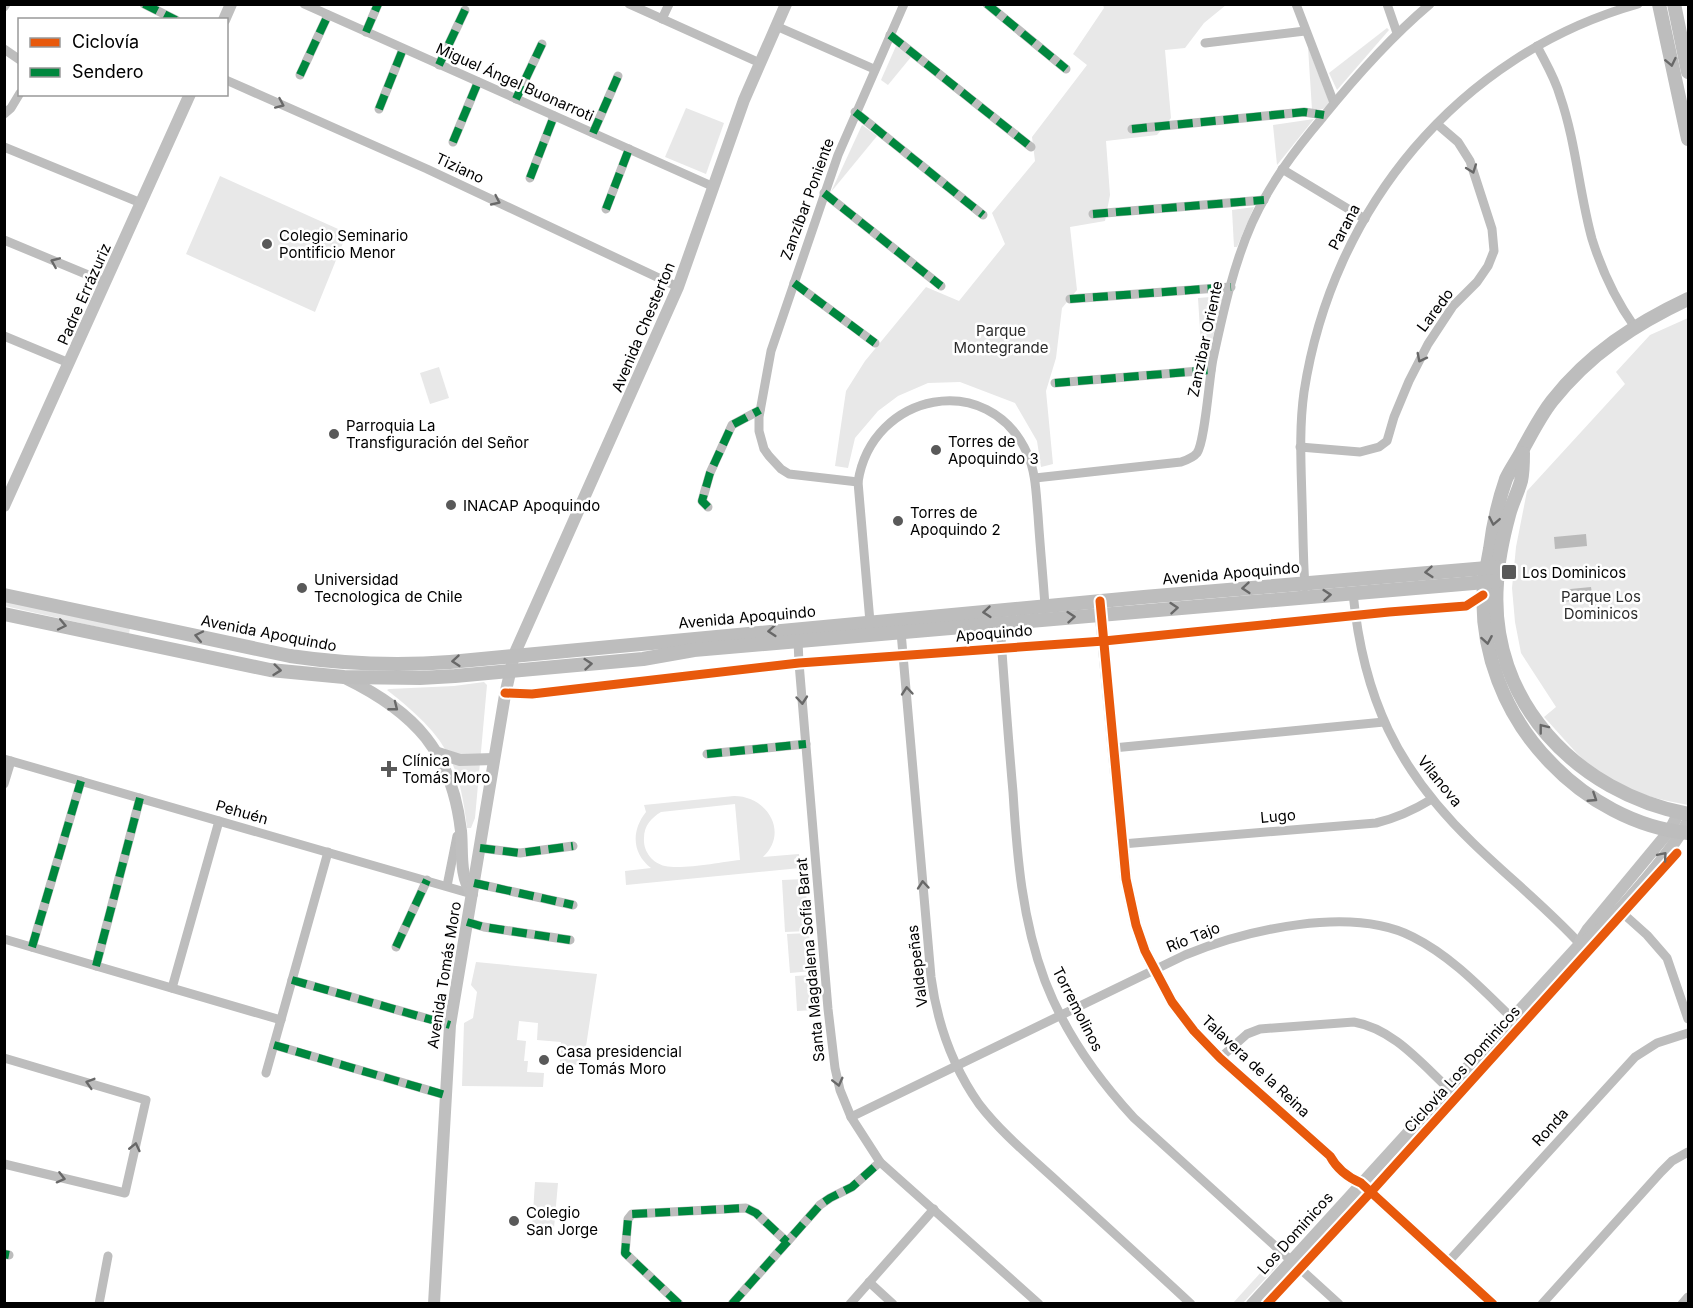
<svg xmlns="http://www.w3.org/2000/svg" width="1693" height="1308" viewBox="0 0 1693 1308" font-family="Inter,sans-serif">
  <style>
    .green { fill: #e8e8e8; fill-rule: evenodd }
    .water { fill: #bababa }
    .lines { fill: none; stroke-linecap: round; stroke-linejoin: round }
    .street { stroke: #bdbdbd; stroke-width: 9 }
    .secondary { stroke: #bfbfbf; stroke-width: 12 }
    .primary { stroke: #bdbdbd; stroke-width: 14 }
    .quiet { stroke: #00873e; stroke-width: 8; stroke-dasharray: 15 8; stroke-linecap: butt }
    .cycleway-casing { stroke: #fff; stroke-width: 13 }
    .cycleway { stroke: #e8590c; stroke-width: 9 }
    .oneway { stroke: #686868 }
    .oneway2 { stroke: #696969 }
    .poi-dot { fill: #595959; stroke: #fff; stroke-width: 2 }
    .labels { text-anchor: middle; dominant-baseline: central; stroke-width: 5; stroke-linejoin: round; paint-order: stroke }
    .street-label { font-size: 15px; fill: #000; stroke: #fff }
    .poi-label { font-size: 15px; fill: #000; stroke: #fff; text-anchor: start }
    .park-label { font-size: 15px; fill: #2d2d2d; stroke: #fff }
  </style>
  <rect width="100%" height="100%" fill="#fff"/>
  <g class="green">
    <path d="M 1103,5 L 1226,5 L 1204,23 L 1185,48 L 1165,50 L 1171,118 L 1157,135 L 1106,141 L 1110,195 L 1105,221 L 1070,227 L 1077,290 L 1062,308 L 1056,358 L 1046,391 L 1053,464 L 1041,467 L 1037,441 L 1015,403 L 960,382 L 928,383 L 898,396 L 878,411 L 855,438 L 848,468 L 835,466 L 846,391 L 865,361 L 926,287 L 959,301 L 1005,244 L 992,213 L 1035,161 L 1032,137 L 1087,65 L 1073,54 L 1104,8 Z"/>
    <path d="M 1387,28 L 1389,30 L 1337,90 L 1329,73 Z"/>
    <path d="M 896,46 L 911,57 L 888,85 L 881,80 Z"/>
    <path d="M 1308,47 L 1330,104 L 1323,109 L 1312,110 Z"/>
    <path d="M 686,108 L 724,123 L 706,174 L 665,157 Z"/>
    <path d="M 1314,119 L 1277,165 L 1273,125 Z"/>
    <path d="M 862,125 L 877,136 L 831,192 Z"/>
    <path d="M 220,176 L 347,233 L 315,312 L 186,254 Z"/>
    <path d="M 1254,207 L 1237,247 L 1234,247 L 1232,210 Z"/>
    <path d="M 1223,296 L 1207,361 L 1202,361 L 1198,298 Z"/>
    <path d="M 1688,318 L 1688,805 C 1662,800 1632,794 1608,779 C 1583,764 1564,738 1544,717 L 1556,707 L 1521,653 L 1515,622 L 1512,588 L 1516,547 L 1527,491 L 1625,384 L 1616,372 L 1650,335 Z"/>
    <path d="M 439,367 L 449,398 L 430,404 L 420,373 Z"/>
    <path d="M 5,600 L 130,628 L 129,634 L 5,606 Z"/>
    <path d="M 484,682 L 487,685 L 475,818 L 471,828 L 467,828 C 459,757 443,734 387,690 L 389,689 L 454,686 Z"/>
    <path d="M 734,796 C 768,796 789,833 763,857 L 799,854 L 800,868 L 626,885 L 625,871 L 651,868 C 632,853 631,831 646,812 L 644,805 ZM 735,804 L 740,860 C 721,862 682,870 665,866 C 652,863 643,851 644,838 C 644,826 651,818 661,812 Z"/>
    <path d="M 805,879 L 809,931 L 785,932 L 782,880 Z"/>
    <path d="M 809,933 L 812,971 L 790,973 L 787,934 Z"/>
    <path d="M 476,962 L 597,974 L 583,1066 L 560,1062 L 561,1042 L 537,1040 L 538,1023 L 519,1021 L 517,1040 L 526,1041 L 524,1061 L 528,1061 L 527,1072 L 544,1073 L 543,1087 L 462,1086 L 464,1023 L 473,1018 L 477,992 L 471,985 Z"/>
    <path d="M 812,975 L 814,1010 L 797,1011 L 795,976 Z"/>
    <path d="M 535,1182 L 558,1183 L 554,1228 L 532,1227 Z"/>
    <path d="M 1273,1259 L 1279,1264 L 1243,1303 L 1233,1303 Z"/>
  </g>
  <g class="water">
    <path d="M 1586,534 L 1587,546 L 1555,549 L 1554,537 Z"/>
    <path d="M 1591,587 L 1593,599 L 1561,602 L 1560,590 Z"/>
  </g>
  <g class="lines">
    <g class="street">
      <path d="M 144,4 L 176,20"/>
      <path d="M 304,4 L 714,187"/>
      <path d="M 629,4 L 760,63"/>
      <path d="M 987,4 L 1066,69"/>
      <path d="M 1296,4 L 1334,103"/>
      <path d="M 1387,4 L 1397,33"/>
      <path d="M 4,7 L 6,4"/>
      <path d="M 662,19 L 669,4"/>
      <path d="M 776,26 L 874,69"/>
      <path d="M 366,32 L 378,4"/>
      <path d="M 890,35 L 1031,147"/>
      <path d="M 1205,43 L 1305,31"/>
      <path d="M 1537,46 C 1545,62 1555,78 1560,96 C 1576,142 1579,192 1592,239 C 1602,271 1615,299 1634,326"/>
      <path d="M 4,49 L 20,60"/>
      <path d="M 439,65 L 465,10"/>
      <path d="M 300,75 L 328,15"/>
      <path d="M 226,80 L 427,169 L 678,287"/>
      <path d="M 516,99 L 542,44"/>
      <path d="M 379,109 L 403,49"/>
      <path d="M 855,112 L 983,215"/>
      <path d="M 4,114 L 11,108 L 20,93"/>
      <path d="M 1132,129 L 1304,112 L 1324,115"/>
      <path d="M 593,133 L 618,76"/>
      <path d="M 453,142 L 478,82"/>
      <path d="M 4,147 L 141,203"/>
      <path d="M 1282,169 L 1365,219"/>
      <path d="M 530,178 L 554,116"/>
      <path d="M 824,193 L 941,286"/>
      <path d="M 606,209 L 629,149"/>
      <path d="M 1093,214 L 1264,200"/>
      <path d="M 4,240 L 105,282"/>
      <path d="M 794,283 L 875,343"/>
      <path d="M 1070,299 L 1231,287"/>
      <path d="M 4,336 L 69,363"/>
      <path d="M 1055,383 L 1211,370"/>
      <path d="M 1300,447 L 1360,452 L 1379,447 L 1387,441 L 1394,417 L 1409,381 L 1428,344 L 1453,306 L 1477,282 L 1488,266 L 1494,251 L 1492,229 L 1470,161 L 1458,142 L 1437,124"/>
      <path d="M 1035,478 L 1181,462 C 1187,460 1193,458 1197,453 C 1205,442 1209,378 1213,359 C 1223,313 1233,266 1252,223 C 1270,183 1295,150 1323,117 C 1356,76 1390,38 1430,4"/>
      <path d="M 858,482 L 789,474 L 781,469 L 769,456 L 764,449 L 759,431 L 759,417 L 771,351 L 838,155 L 904,4"/>
      <path d="M 708,507 L 702,501 L 710,473 L 732,425 L 760,410"/>
      <path d="M 1305,587 C 1303,558 1303,529 1302,500 C 1301,464 1299,428 1304,392 C 1332,209 1458,55 1638,4"/>
      <path d="M 1353,593 C 1363,697 1397,770 1473,843 C 1508,877 1547,908 1580,944"/>
      <path d="M 1000,624 C 1004,680 1008,736 1013,792 C 1017,856 1022,920 1045,981 C 1065,1033 1096,1077 1134,1118 L 1339,1304"/>
      <path d="M 868,627 L 870,622 L 858,482 C 872,392 989,369 1027,453 C 1036,472 1036,494 1038,515 C 1040,546 1043,576 1045,606"/>
      <path d="M 901,632 L 931,977 C 937,1022 953,1067 979,1104 C 1002,1134 1033,1159 1060,1184 C 1104,1224 1148,1264 1191,1304"/>
      <path d="M 800,636 L 798,641 L 799,663 L 828,1009 L 835,1068 L 840,1090 L 851,1117 L 880,1162 L 1039,1304"/>
      <path d="M 1113,748 L 1384,722"/>
      <path d="M 707,754 L 806,744"/>
      <path d="M 4,759 L 472,894"/>
      <path d="M 4,784 L 11,761"/>
      <path d="M 1122,844 L 1376,823 C 1397,818 1414,810 1432,799"/>
      <path d="M 480,848 L 520,853 L 573,846"/>
      <path d="M 474,883 L 573,905"/>
      <path d="M 447,886 L 457,836"/>
      <path d="M 1618,909 L 1647,935 L 1667,958 L 1688,1019"/>
      <path d="M 467,922 L 484,927 L 570,940"/>
      <path d="M 4,939 L 281,1020"/>
      <path d="M 32,947 L 81,781"/>
      <path d="M 396,947 L 427,880"/>
      <path d="M 96,966 L 140,798"/>
      <path d="M 292,980 L 450,1025"/>
      <path d="M 172,988 L 219,821"/>
      <path d="M 274,1045 L 445,1095"/>
      <path d="M 4,1058 L 146,1100 L 125,1193 L 4,1164"/>
      <path d="M 1220,1058 L 1247,1034 L 1260,1029 L 1354,1022 C 1393,1029 1420,1062 1448,1088"/>
      <path d="M 266,1073 L 328,852"/>
      <path d="M 851,1117 L 1185,955 C 1246,930 1351,905 1413,937 C 1451,956 1481,988 1512,1018"/>
      <path d="M 4,1254 L 9,1255"/>
      <path d="M 1448,1262 L 1635,1057 L 1657,1043 L 1688,1033"/>
      <path d="M 869,1282 L 893,1304"/>
      <path d="M 99,1304 L 108,1256"/>
      <path d="M 679,1304 L 625,1253 L 628,1219 L 632,1214 L 746,1208 L 756,1213 L 787,1242"/>
      <path d="M 732,1304 L 820,1205 L 830,1198 L 852,1187 L 880,1162"/>
      <path d="M 850,1304 L 934,1209"/>
      <path d="M 1542,1304 L 1661,1172 L 1672,1161 L 1688,1152"/>
      <path d="M 1682,1304 L 1688,1297"/>
    </g>
    <g class="secondary">
      <path d="M 224,20 L 231,4"/>
      <path d="M 4,506 L 190,94"/>
      <path d="M 1100,606 L 1126,879 L 1136,925 L 1145,951 L 1172,1002 L 1194,1031 L 1220,1058 L 1330,1156 C 1337,1169 1347,1177 1361,1183 L 1493,1304"/>
      <path d="M 345,678 C 415,712 452,752 461,831 C 463,851 459,876 472,894"/>
      <path d="M 438,753 L 460,760 L 494,759"/>
      <path d="M 1580,942 L 1588,929 L 1670,830 L 1679,812"/>
      <path d="M 434,1304 L 450,1025 L 505,695 L 514,655 L 678,287 L 744,100 L 786,4"/>
      <path d="M 1252,1304 L 1580,944 C 1606,931 1674,848 1688,821"/>
    </g>
    <g class="primary">
      <path d="M 1659,4 L 1688,139"/>
      <path d="M 1674,4 L 1688,72"/>
      <path d="M 1688,299 C 1635,324 1589,354 1552,401 C 1541,415 1533,431 1524,447 C 1519,458 1511,468 1506,479 C 1498,502 1493,525 1490,549 C 1488,561 1485,573 1484,585 C 1479,650 1505,716 1550,762 C 1586,800 1636,828 1688,833"/>
      <path d="M 1523,453 C 1523,462 1523,472 1521,481 C 1518,492 1512,503 1509,515 C 1503,537 1498,560 1497,583 C 1488,701 1577,793 1688,814"/>
      <path d="M 4,595 L 290,656 C 344,664 396,666 450,662 L 1144,597 L 1499,567"/>
      <path d="M 4,614 L 270,670 L 344,677 L 420,678 L 455,676 L 643,659 L 694,650 L 1497,581"/>
    </g>
    <g class="quiet">
      <path d="M 144,4 L 176,20"/>
      <path d="M 987,4 L 1066,69"/>
      <path d="M 366,32 L 378,4"/>
      <path d="M 890,35 L 1031,147"/>
      <path d="M 439,65 L 465,10"/>
      <path d="M 300,75 L 328,15"/>
      <path d="M 516,99 L 542,44"/>
      <path d="M 379,109 L 403,49"/>
      <path d="M 855,112 L 983,215"/>
      <path d="M 1132,129 L 1304,112 L 1324,115"/>
      <path d="M 593,133 L 618,76"/>
      <path d="M 453,142 L 478,82"/>
      <path d="M 530,178 L 554,116"/>
      <path d="M 824,193 L 941,286"/>
      <path d="M 606,209 L 629,149"/>
      <path d="M 1093,214 L 1264,200"/>
      <path d="M 794,283 L 875,343"/>
      <path d="M 1070,299 L 1231,287"/>
      <path d="M 1055,383 L 1211,370"/>
      <path d="M 708,507 L 702,501 L 710,473 L 732,425 L 760,410"/>
      <path d="M 707,754 L 806,744"/>
      <path d="M 480,848 L 520,853 L 573,846"/>
      <path d="M 474,883 L 573,905"/>
      <path d="M 467,922 L 484,927 L 570,940"/>
      <path d="M 32,947 L 81,781"/>
      <path d="M 396,947 L 427,880"/>
      <path d="M 96,966 L 140,798"/>
      <path d="M 292,980 L 450,1025"/>
      <path d="M 274,1045 L 445,1095"/>
      <path d="M 4,1254 L 9,1255"/>
      <path d="M 679,1304 L 625,1253 L 628,1219 L 632,1214 L 746,1208 L 756,1213 L 787,1242"/>
      <path d="M 732,1304 L 820,1205 L 830,1198 L 852,1187 L 880,1162"/>
    </g>
    <defs>
      <g id="cycleway">
        <path d="M 1100,601 L 1126,879 L 1136,925 L 1145,951 L 1172,1002 L 1194,1031 L 1220,1058 L 1330,1156 C 1337,1169 1347,1177 1361,1183 L 1493,1304"/>
        <path d="M 505,693 L 532,694 L 799,663 L 1104,641 L 1389,612 L 1466,606 L 1483,595"/>
        <path d="M 1267,1304 L 1371,1192 L 1677,853"/>
      </g>
    </defs>
    <use href="#cycleway" class="cycleway-casing"/>
    <use href="#cycleway" class="cycleway"/>
  </g>
  <defs><path id="oneway-chevron" d="M-2-3.5L2.5 0L-2 3.5" fill="none" stroke-width="1.6" stroke-linecap="round" stroke-linejoin="round" transform="scale(1.5)"/></defs>
  <g class="oneway">
    <use href="#oneway-chevron" transform="translate(1671 62) rotate(78)"/>
    <use href="#oneway-chevron" transform="translate(280 104) rotate(24)"/>
    <use href="#oneway-chevron" transform="translate(1472 169) rotate(70)"/>
    <use href="#oneway-chevron" transform="translate(496 201) rotate(25)"/>
    <use href="#oneway-chevron" transform="translate(55 262) rotate(-157)"/>
    <use href="#oneway-chevron" transform="translate(1421 358) rotate(117)"/>
    <use href="#oneway-chevron" transform="translate(1494 521) rotate(101)"/>
    <use href="#oneway-chevron" transform="translate(1429 572) rotate(175)"/>
    <use href="#oneway-chevron" transform="translate(1246 588) rotate(175)"/>
    <use href="#oneway-chevron" transform="translate(1327 595) rotate(-5)"/>
    <use href="#oneway-chevron" transform="translate(1174 608) rotate(-5)"/>
    <use href="#oneway-chevron" transform="translate(987 612) rotate(175)"/>
    <use href="#oneway-chevron" transform="translate(1071 617) rotate(-5)"/>
    <use href="#oneway-chevron" transform="translate(62 625) rotate(12)"/>
    <use href="#oneway-chevron" transform="translate(772 631) rotate(175)"/>
    <use href="#oneway-chevron" transform="translate(199 636) rotate(-168)"/>
    <use href="#oneway-chevron" transform="translate(1487 640) rotate(80)"/>
    <use href="#oneway-chevron" transform="translate(456 661) rotate(175)"/>
    <use href="#oneway-chevron" transform="translate(588 664) rotate(-5)"/>
    <use href="#oneway-chevron" transform="translate(277 670) rotate(6)"/>
    <use href="#oneway-chevron" transform="translate(907 691) rotate(-95)"/>
    <use href="#oneway-chevron" transform="translate(802 700) rotate(85)"/>
    <use href="#oneway-chevron" transform="translate(1543 728) rotate(-128)"/>
    <use href="#oneway-chevron" transform="translate(1593 798) rotate(33)"/>
    <use href="#oneway-chevron" transform="translate(923 885) rotate(-95)"/>
    <use href="#oneway-chevron" transform="translate(838 1082) rotate(76)"/>
    <use href="#oneway-chevron" transform="translate(90 1083) rotate(-163)"/>
    <use href="#oneway-chevron" transform="translate(135 1147) rotate(-77)"/>
    <use href="#oneway-chevron" transform="translate(61 1178) rotate(14)"/>
  </g>
  <g class="oneway2">
    <use href="#oneway-chevron" transform="translate(394 707) rotate(38)"/>
    <use href="#oneway-chevron" transform="translate(1663 856) rotate(-50)"/>
  </g>
  <g class="poi-dot">
    <circle cx="267" cy="244" r="6"/>
    <circle cx="334" cy="434" r="6"/>
    <circle cx="936" cy="450" r="6"/>
    <circle cx="451" cy="505" r="6"/>
    <circle cx="898" cy="521" r="6"/>
    <rect x="1501" y="564" width="16" height="16" rx="3"/>
    <circle cx="302" cy="588" r="6"/>
    <path d="M386 760h6v6h6v6h-6v6h-6v-6h-6v-6h6z"/>
    <circle cx="544" cy="1060" r="6"/>
    <circle cx="514" cy="1221" r="6"/>
  </g>
  <g class="labels">
    <g class="street-label">
      <text transform="translate(515 82) rotate(24)">Miguel Ángel Buonarroti</text>
      <text transform="translate(460 168) rotate(25)">Tiziano</text>
      <text transform="translate(807 199) rotate(-70)">Zanzíbar Poniente</text>
      <text transform="translate(1344 227) rotate(-62)">Parana</text>
      <text transform="translate(84 294) rotate(-66)">Padre Errázuriz</text>
      <text transform="translate(1435 310) rotate(-53)">Laredo</text>
      <text transform="translate(643 327) rotate(-67)">Avenida Chesterton</text>
      <text transform="translate(1205 339) rotate(-78)">Zanzibar Oriente</text>
      <text transform="translate(1231 573) rotate(-5)">Avenida Apoquindo</text>
      <text transform="translate(747 617) rotate(-5)">Avenida Apoquindo</text>
      <text transform="translate(269 633) rotate(11)">Avenida Apoquindo</text>
      <text transform="translate(994 633) rotate(-5)">Apoquindo</text>
      <text transform="translate(1440 781) rotate(51)">Vilanova</text>
      <text transform="translate(242 812) rotate(16)">Pehuén</text>
      <text transform="translate(1278 816) rotate(-5)">Lugo</text>
      <text transform="translate(1193 937) rotate(-22)">Río Tajo</text>
      <text transform="translate(810 960) rotate(-95)">Santa Magdalena Sofía Barat</text>
      <text transform="translate(917 966) rotate(-97)">Valdepeñas</text>
      <text transform="translate(444 975) rotate(-81)">Avenida Tomás Moro</text>
      <text transform="translate(1078 1009) rotate(63)">Torremolinos</text>
      <text transform="translate(1256 1066) rotate(43)">Talavera de la Reina</text>
      <text transform="translate(1462 1069) rotate(-48)">Ciclovía Los Dominicos</text>
      <text transform="translate(1550 1127) rotate(-48)">Ronda</text>
      <text transform="translate(1295 1233) rotate(-48)">Los Dominicos</text>
    </g>
    <g class="poi-label">
      <text x="279" y="235">Colegio Seminario<tspan x="279" dy="17">Pontificio Menor</tspan></text>
      <text x="346" y="425">Parroquia La<tspan x="346" dy="17">Transfiguración del Señor</tspan></text>
      <text x="948" y="441">Torres de<tspan x="948" dy="17">Apoquindo 3</tspan></text>
      <text x="463" y="505">INACAP Apoquindo</text>
      <text x="910" y="512">Torres de<tspan x="910" dy="17">Apoquindo 2</tspan></text>
      <text x="1522" y="572">Los Dominicos</text>
      <text x="314" y="579">Universidad<tspan x="314" dy="17">Tecnologica de Chile</tspan></text>
      <text x="402" y="760">Clínica<tspan x="402" dy="17">Tomás Moro</tspan></text>
      <text x="556" y="1051">Casa presidencial<tspan x="556" dy="17">de Tomás Moro</tspan></text>
      <text x="526" y="1212">Colegio<tspan x="526" dy="17">San Jorge</tspan></text>
    </g>
    <g class="park-label">
      <text x="1001" y="330">Parque<tspan x="1001" dy="17">Montegrande</tspan></text>
      <text x="1601" y="596">Parque Los<tspan x="1601" dy="17">Dominicos</tspan></text>
    </g>
  </g>
  <rect width="1693" height="1308" fill="none" stroke="#000000" stroke-width="12"/>
  <rect x="18" y="18" width="210" height="78" fill="#ffffff" stroke="#999999" stroke-width="1.5"/>
  <rect x="30" y="38" width="30" height="9" fill="#e8590c" stroke="#999999" stroke-width="1.5"/>
  <text x="72" y="48" font-size="18" fill="#000000">Ciclovía</text>
  <rect x="30" y="68" width="30" height="9" fill="#00873e" stroke="#999999" stroke-width="1.5"/>
  <text x="72" y="78" font-size="18" fill="#000000">Sendero</text>
</svg>
